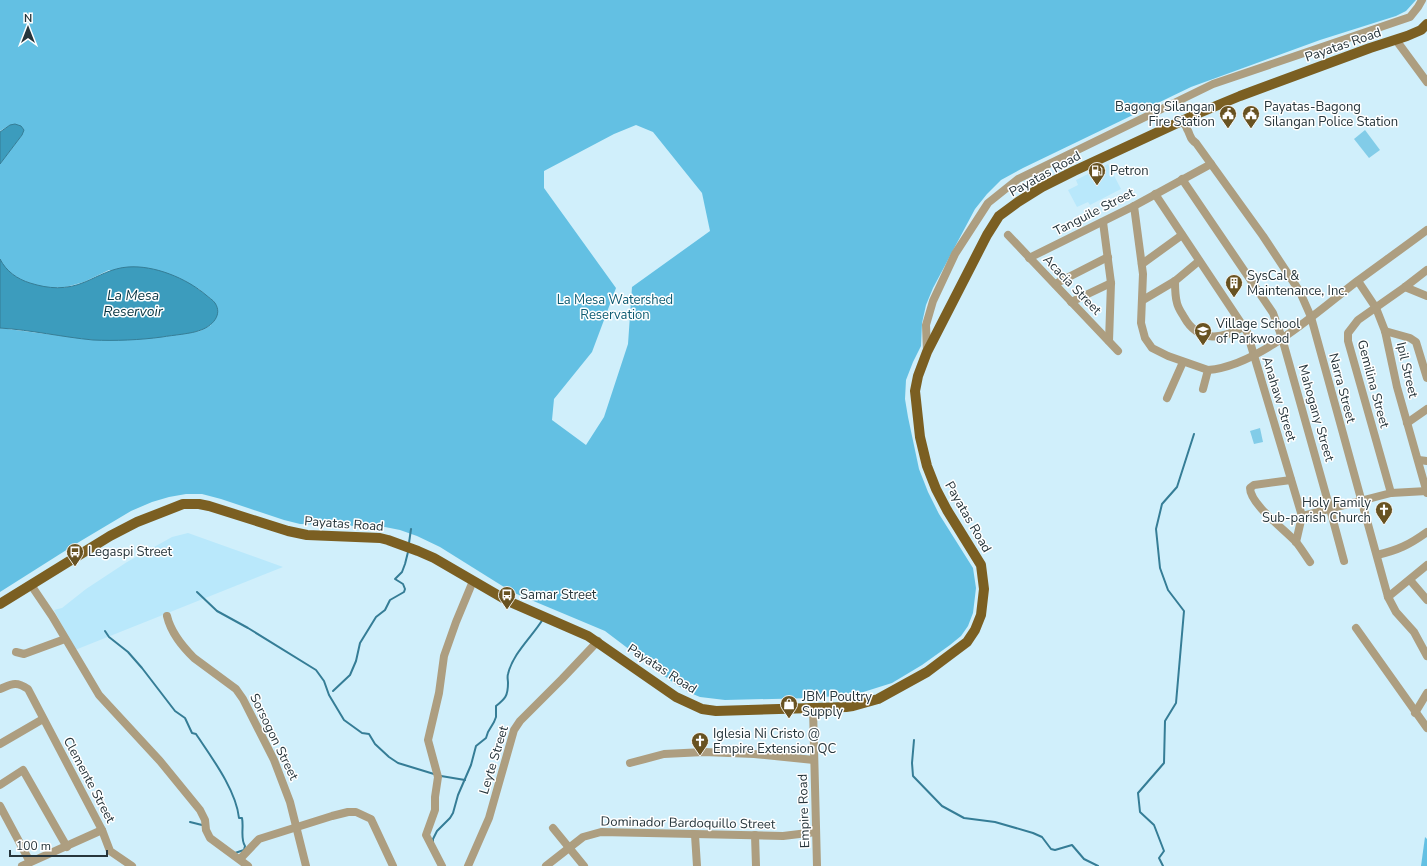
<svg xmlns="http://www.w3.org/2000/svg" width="1427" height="866" viewBox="0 0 1427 866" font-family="'Nunito Sans',sans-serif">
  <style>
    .built { fill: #b9e8fb }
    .green { fill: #82cce8 }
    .forest { fill: #63c0e3; fill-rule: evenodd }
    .water { fill: #3c9cbd; stroke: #357d96 }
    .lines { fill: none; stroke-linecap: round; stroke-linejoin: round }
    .stream { stroke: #357d96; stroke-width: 2 }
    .minor { stroke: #ad9e80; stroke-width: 8 }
    .major { stroke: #7b5f22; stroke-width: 10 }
    .labels { text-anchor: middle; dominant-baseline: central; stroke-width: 3; stroke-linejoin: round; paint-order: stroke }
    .street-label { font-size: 13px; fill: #26353b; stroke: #fff }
    .poi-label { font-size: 13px; fill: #26353b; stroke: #fff; text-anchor: start }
    .park-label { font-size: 13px; fill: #0c5b72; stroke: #fff }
    .water-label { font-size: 14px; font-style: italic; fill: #073442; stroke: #fff }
  </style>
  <rect width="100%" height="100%" fill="#d0effb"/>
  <g class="built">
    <path d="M 1108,164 L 1121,189 L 1090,205 L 1088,202 L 1077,207 L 1068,190 L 1078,185 L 1076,180 Z"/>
    <path d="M 188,533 L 283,567 L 75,650 L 54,610 L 62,608 L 86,589 L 127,562 L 172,537 Z"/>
  </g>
  <g class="green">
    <path d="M 1365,130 L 1380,150 L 1369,158 L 1354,139 Z"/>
    <path d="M 1260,428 L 1263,442 L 1254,444 L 1250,431 Z"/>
  </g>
  <g class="forest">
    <path d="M 0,0 L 1416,0 L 1406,11 L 1396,16 L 1320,40 L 1191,87 L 1023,168 L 1001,180 L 987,194 L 975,209 L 933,288 L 926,305 L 922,323 L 921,346 L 913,362 L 906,380 L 905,399 L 908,417 L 919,469 L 928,492 L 939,514 L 973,568 L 976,588 L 973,613 L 968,626 L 961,636 L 950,645 L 922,665 L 892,683 L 857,694 L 813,698 L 725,700 L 700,697 L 688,692 L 675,684 L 605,631 L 512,592 L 440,547 L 417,536 L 400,530 L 385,527 L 300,524 L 284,520 L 221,499 L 202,494 L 186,494 L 169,497 L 152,502 L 131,511 L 79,542 L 0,592 L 0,328 L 93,340 L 114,340 L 161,337 L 200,331 L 211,325 L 214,302 L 199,289 L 171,275 L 109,270 L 84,282 L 66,287 L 45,288 L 21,280 L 5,269 L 0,259 L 0,164 L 22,135 L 10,125 L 0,131 ZM 636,125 L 653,132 L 702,193 L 710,231 L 632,287 L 628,344 L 604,417 L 586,445 L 552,420 L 554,399 L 592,352 L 616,288 L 544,188 L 544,171 L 614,134 Z"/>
    <path d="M 1425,837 L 1427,839 L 1427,866 L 1421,866 Z"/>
  </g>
  <g class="water">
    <path d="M 15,124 L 21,126 L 24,130 L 22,135 L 0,164 L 0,132 L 10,125 Z"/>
    <path d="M 0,259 C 6,271 17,279 30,283 C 49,289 66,290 85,282 C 99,276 112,268 128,267 C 154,265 186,278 206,295 C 208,297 213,300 215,303 C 223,315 212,326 201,330 C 191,334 173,335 162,337 C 140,340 115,341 93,340 C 62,337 31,330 0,328 Z"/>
  </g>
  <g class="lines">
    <g class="stream">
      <path d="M 409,543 L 411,529"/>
      <path d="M 197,592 L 217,611 L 248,628 L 316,670 L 324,681 L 329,695 L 344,720 L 362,733 L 369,734 L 375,744 L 389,757 L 398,763 L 434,774"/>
      <path d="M 105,631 L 109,637 L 128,652 L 142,668 L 175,711 L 185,718 L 192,733 L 196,734 C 212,758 236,790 239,818 L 242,818 C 244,827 240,839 245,846 L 244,850 L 235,853"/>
      <path d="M 333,691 L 350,675 L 356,661 L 360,643 L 376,617 L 385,610 L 390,600 L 404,592 L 405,589 L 403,584 L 395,579 L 402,572 L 405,564 L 408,552"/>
      <path d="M 914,740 L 912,763 L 913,776 L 942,806 L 964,818 L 995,822 L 1033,833 L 1042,837 L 1051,849 L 1055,850 L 1072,845 L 1084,859 L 1098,866"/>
      <path d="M 441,776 L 465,780"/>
      <path d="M 190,822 L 202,825"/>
      <path d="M 433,843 L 433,839 L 437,831 L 450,818 L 453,813 L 458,795 L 471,765 L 476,746 L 486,738 L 488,732 L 494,722 L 496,717 L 496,706 C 505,699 508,696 508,683 C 508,680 507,677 508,674 C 513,653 532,637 543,619"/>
      <path d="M 1163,866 L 1159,858 L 1164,851 L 1154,825 L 1140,812 L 1138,793 L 1164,763 L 1165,721 L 1176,703 L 1184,611 L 1168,590 L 1160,568 L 1156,529 L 1162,504 L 1177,487 L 1194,434"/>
    </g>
    <g class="minor">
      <path d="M 1396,40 L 1427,82"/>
      <path d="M 1182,120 C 1184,123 1186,126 1187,129 C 1191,135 1189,139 1196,143 L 1263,236 L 1300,292 L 1311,317 L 1388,597 L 1396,612 L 1414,632 L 1427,656"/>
      <path d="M 1182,179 L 1273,313 L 1282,338 L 1330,509 L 1344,561"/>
      <path d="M 1155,194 L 1247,332 L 1302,516 L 1296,542"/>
      <path d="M 1134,206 L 1143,274 L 1141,323 L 1145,338 L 1152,348 L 1168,356 L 1208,370"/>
      <path d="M 1103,222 L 1111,283 L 1109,341"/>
      <path d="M 1008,235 L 1118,351"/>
      <path d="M 1029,258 L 1134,206 L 1211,164"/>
      <path d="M 1142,264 L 1182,235"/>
      <path d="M 1175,281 C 1175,288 1175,296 1177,303 C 1178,308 1181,312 1184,317 C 1198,342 1221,340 1243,327"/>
      <path d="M 1358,281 L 1376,308 L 1385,331 L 1397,387 L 1427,493"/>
      <path d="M 1055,284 L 1108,257"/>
      <path d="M 1405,287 L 1427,296"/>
      <path d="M 1143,300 L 1175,281 L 1199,261"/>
      <path d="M 1071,302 L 1111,283"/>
      <path d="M 1385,331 L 1410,338 L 1416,342 L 1427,378"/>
      <path d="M 927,352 L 926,325 L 933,301 L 955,254 L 988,203 L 1018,179 L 1213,84 L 1410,17 L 1418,7 L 1422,0"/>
      <path d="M 1203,389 L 1208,370 C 1258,366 1317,312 1356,282 C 1379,265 1403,248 1427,230"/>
      <path d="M 1167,398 L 1183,362"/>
      <path d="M 1407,423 L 1427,409"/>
      <path d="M 1419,460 L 1427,461"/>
      <path d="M 1291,480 L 1254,485 L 1250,488 C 1250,504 1285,530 1296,542 C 1301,548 1305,555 1310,562"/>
      <path d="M 1391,493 L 1348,341 L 1348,333 L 1358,320 L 1405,287 L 1427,270"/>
      <path d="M 1302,516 L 1391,493 L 1427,491"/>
      <path d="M 1377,555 C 1398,550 1409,545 1427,532"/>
      <path d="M 1410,580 L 1427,600"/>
      <path d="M 31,585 L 52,616 L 99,695 L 160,761 L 200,810 L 205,820 L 206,830 L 210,838 L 248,866"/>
      <path d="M 1388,597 L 1427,565"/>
      <path d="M 167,616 C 171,633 182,646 194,658 L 236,689 L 243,699 L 274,760 L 290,802 L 306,866"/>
      <path d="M 1356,628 L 1427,728"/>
      <path d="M 16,652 L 24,654 L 65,639"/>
      <path d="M 0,689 C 12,684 16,681 28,689 L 102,830 L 110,851 L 132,866"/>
      <path d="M 813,708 L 817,866"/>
      <path d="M 1415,713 L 1427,693"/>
      <path d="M 0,744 L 43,719"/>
      <path d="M 630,763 L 664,754 L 704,752 L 754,754 L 814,760"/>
      <path d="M 0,785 L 23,770 L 67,847"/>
      <path d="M 0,806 L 30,862"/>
      <path d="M 553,828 L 584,866"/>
      <path d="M 695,835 L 697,866"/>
      <path d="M 755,835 L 756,866"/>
      <path d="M 240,859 L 259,839 L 332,816 L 348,812 L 356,812 L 371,819 L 393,866"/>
      <path d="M 22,866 L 102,830"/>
      <path d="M 442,866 L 426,835 L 435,810 L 435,797 L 438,777 L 428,740 L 439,693 L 444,656 L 456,622 L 473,581"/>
      <path d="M 468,866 L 489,818 L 514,730 L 520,721 L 562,679 L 598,641"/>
      <path d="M 546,866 L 583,837 L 601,832 L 783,836 L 816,832"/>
    </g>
    <path class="major" d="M 0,604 L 110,536 L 137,522 L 183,504 L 199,504 L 209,506 L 288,531 L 307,535 L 380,538 L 388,540 L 418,551 L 434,558 L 508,601 L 588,636 L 676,697 L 702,709 L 716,711 L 846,707 L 853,706 L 878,699 L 927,672 L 967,642 L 975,630 L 981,615 L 984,589 L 981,565 L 947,510 L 936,489 L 927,466 L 920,437 L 915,391 L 918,376 L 927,352 L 987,235 L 999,216 L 1018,202 L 1042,187 L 1074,171 L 1199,113 L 1240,96 L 1370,48 L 1407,36 L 1421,30 L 1427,24"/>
  </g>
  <defs>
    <symbol id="civic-pin" viewBox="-11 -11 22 30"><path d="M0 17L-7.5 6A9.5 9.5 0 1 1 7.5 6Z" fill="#685221" stroke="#fff"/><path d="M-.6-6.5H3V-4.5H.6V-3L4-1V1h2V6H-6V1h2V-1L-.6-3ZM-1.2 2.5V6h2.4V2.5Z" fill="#fff"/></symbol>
    <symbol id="fuel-pin" viewBox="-11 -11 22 30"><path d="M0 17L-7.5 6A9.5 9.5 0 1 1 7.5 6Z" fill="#685221" stroke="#fff"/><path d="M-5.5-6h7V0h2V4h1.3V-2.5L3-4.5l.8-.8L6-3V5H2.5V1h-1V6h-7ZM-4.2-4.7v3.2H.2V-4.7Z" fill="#fff"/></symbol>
    <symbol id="building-pin" viewBox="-11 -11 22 30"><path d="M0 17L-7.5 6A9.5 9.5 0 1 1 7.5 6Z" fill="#685221" stroke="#fff"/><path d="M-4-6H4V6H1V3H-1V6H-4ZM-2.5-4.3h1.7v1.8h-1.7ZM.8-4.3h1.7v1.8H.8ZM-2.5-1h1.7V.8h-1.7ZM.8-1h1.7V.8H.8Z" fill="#fff"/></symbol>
    <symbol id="school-pin" viewBox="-11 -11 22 30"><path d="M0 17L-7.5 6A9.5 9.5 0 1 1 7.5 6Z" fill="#685221" stroke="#fff"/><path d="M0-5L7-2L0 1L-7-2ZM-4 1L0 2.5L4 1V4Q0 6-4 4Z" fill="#fff"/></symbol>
    <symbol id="church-pin" viewBox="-11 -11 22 30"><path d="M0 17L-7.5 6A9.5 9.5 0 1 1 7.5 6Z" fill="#685221" stroke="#fff"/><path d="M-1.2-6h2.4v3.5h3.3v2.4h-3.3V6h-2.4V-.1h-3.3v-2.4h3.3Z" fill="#fff"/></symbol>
    <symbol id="bus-pin" viewBox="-11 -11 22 30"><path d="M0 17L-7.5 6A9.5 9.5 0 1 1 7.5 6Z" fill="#685221" stroke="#fff"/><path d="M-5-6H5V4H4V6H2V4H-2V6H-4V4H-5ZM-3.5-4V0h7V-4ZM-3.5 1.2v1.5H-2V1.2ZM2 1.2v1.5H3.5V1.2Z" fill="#fff"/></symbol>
    <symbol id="shop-pin" viewBox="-11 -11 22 30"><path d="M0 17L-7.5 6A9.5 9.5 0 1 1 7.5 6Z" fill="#685221" stroke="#fff"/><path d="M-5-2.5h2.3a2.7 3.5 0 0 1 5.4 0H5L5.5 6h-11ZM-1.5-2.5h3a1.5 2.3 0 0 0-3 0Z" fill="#fff"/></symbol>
  </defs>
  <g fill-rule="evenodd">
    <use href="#civic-pin" x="1218" y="104" width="20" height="27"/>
    <use href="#civic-pin" x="1241" y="104" width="20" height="27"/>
    <use href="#fuel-pin" x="1087" y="161" width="20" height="27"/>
    <use href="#building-pin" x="1224" y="273" width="20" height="27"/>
    <use href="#school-pin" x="1193" y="321" width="20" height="27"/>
    <use href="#church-pin" x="1374" y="500" width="20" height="27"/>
    <use href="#bus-pin" x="65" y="542" width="20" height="27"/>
    <use href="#bus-pin" x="497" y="585" width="20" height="27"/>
    <use href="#shop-pin" x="779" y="694" width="20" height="27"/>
    <use href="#church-pin" x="690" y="731" width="20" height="27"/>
  </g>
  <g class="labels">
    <g class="street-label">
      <text transform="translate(1343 45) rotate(-19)">Payatas Road</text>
      <text transform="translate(1045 174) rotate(-29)">Payatas Road</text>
      <text transform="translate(1094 212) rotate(-27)">Tanguile Street</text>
      <text transform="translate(1072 285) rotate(46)">Acacia Street</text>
      <text transform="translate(1407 370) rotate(77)">Ipil Street</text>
      <text transform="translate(1373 384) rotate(75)">Gemilina Street</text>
      <text transform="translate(1342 388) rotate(75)">Narra Street</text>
      <text transform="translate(1279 399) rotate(73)">Anahaw Street</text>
      <text transform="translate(1316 413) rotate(74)">Mahogany Street</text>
      <text transform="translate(968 517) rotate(60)">Payatas Road</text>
      <text transform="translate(344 524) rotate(4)">Payatas Road</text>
      <text transform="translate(662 669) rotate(33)">Payatas Road</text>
      <text transform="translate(274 737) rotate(64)">Sorsogon Street</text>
      <text transform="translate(494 760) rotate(-73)">Leyte Street</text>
      <text transform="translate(89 780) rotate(62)">Clemente Street</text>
      <text transform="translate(804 811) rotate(-92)">Empire Road</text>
      <text transform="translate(688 823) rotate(1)">Dominador Bardoquillo Street</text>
    </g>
    <g class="poi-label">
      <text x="1215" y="107" text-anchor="end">Bagong Silangan<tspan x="1215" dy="15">Fire Station</tspan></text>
      <text x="1264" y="107">Payatas-Bagong<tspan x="1264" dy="15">Silangan Police Station</tspan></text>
      <text x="1110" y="171">Petron</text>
      <text x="1247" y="276">SysCal &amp;<tspan x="1247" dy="15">Maintenance, Inc.</tspan></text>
      <text x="1216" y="324">Village School<tspan x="1216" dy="15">of Parkwood</tspan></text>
      <text x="1371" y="503" text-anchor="end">Holy Family<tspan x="1371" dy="15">Sub-parish Church</tspan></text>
      <text x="88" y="552">Legaspi Street</text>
      <text x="520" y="595">Samar Street</text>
      <text x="802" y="697">JBM Poultry<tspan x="802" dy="15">Supply</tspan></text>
      <text x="713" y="734">Iglesia Ni Cristo @<tspan x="713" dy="15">Empire Extension QC</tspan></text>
    </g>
    <g class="park-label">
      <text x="615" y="300">La Mesa Watershed<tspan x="615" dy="15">Reservation</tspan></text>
    </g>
    <g class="water-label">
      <text x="133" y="295">La Mesa<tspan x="133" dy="16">Reservoir</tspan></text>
    </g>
  </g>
  <g transform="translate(28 28)" stroke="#ffffff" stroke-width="3" paint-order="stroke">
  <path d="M0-3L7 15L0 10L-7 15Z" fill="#26353b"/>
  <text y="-6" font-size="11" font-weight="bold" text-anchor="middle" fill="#26353b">N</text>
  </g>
  <path d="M10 850v6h97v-6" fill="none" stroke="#26353b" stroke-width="2"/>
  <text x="16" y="850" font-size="12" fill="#26353b" stroke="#ffffff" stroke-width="3" paint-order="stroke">100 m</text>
</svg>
